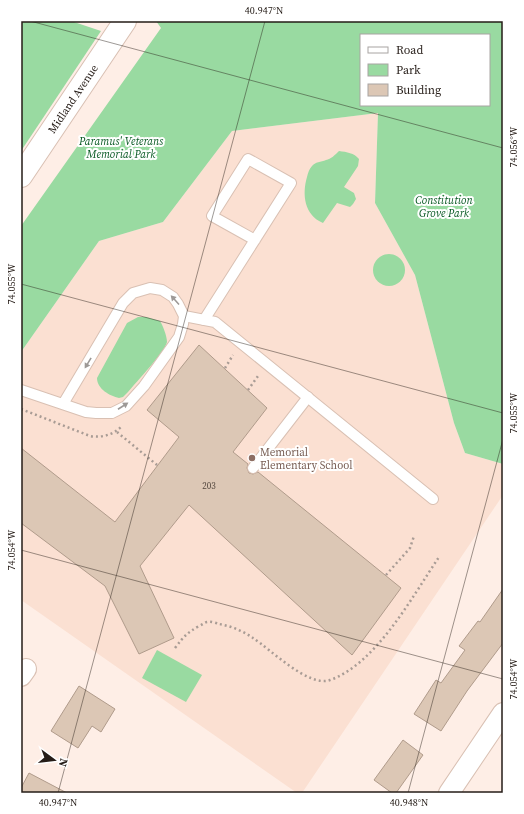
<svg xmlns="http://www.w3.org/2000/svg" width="524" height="814" viewBox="0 0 524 814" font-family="'Source Serif 4',serif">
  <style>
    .built { fill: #fbe0d2 }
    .green { fill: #99daa1; fill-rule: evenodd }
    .building { fill: #dcc7b5; stroke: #b09b8b }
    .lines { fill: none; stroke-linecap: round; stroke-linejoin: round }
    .service-casing { stroke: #d9c0b3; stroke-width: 12 }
    .minor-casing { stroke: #d9c0b3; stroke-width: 22 }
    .tertiary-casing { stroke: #d9c0b3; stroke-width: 24 }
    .path { stroke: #a99c95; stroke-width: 2.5; stroke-dasharray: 2 3; stroke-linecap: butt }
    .service { stroke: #fff; stroke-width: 10 }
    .minor { stroke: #fff; stroke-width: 20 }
    .tertiary { stroke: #fff; stroke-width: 22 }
    .oneway { fill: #9d9997 }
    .ticks { fill: none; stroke: #251c17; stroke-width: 1; stroke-opacity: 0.45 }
    .education-dot { fill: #8d6e63; stroke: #fff; stroke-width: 1.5 }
    .labels { text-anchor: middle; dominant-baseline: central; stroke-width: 4; stroke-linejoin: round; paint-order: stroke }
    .number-label { font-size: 9px; fill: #53473e }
    .street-label { font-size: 11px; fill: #251c17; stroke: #fff }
    .park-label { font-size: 11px; font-style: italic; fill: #065821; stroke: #fff }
    .education-label { font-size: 11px; fill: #785e54; stroke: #fff; text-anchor: start }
    .neatline { fill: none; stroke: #251c17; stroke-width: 1.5 }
    .ticks-label { font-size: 10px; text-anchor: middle; fill: #251c17 }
  </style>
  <rect width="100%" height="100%" fill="#feeee6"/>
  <path class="built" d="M 378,113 L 375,203 L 415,275 L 454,423 L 465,453 L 503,464 L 503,495 L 302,793 L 297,793 L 21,600 L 21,352 L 99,241 L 163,222 L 232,131 Z"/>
  <g class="green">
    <path d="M 21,21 L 71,21 L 101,31 L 21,151 Z"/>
    <path d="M 156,21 L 503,21 L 503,464 L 465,453 L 454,423 L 415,275 L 375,203 L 378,113 L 232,131 L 163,222 L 99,241 L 21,352 L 21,226 L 161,28 ZM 361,35 L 489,35 L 489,105 L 361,105 Z"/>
    <path d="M 339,151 C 347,152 354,153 359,159 L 358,166 L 344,187 L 354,193 L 356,199 L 353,204 L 350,207 L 337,203 L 323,223 C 304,215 302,194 307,177 C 308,173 309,169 312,166 C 315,162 321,162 326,160 C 331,159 335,155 339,151 Z"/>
    <circle cx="389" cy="270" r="16"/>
    <path d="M 138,317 L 146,317 L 160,321 C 163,326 167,336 167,342 C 165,352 136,382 128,392 L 123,397 L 119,398 C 110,396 97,389 97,378 L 127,323 Z"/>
    <path d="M 157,650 L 202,675 L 186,702 L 142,678 Z"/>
  </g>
  <g class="building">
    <path d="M 199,345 L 267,408 L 233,452 L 248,464 L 247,468 L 249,473 L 253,474 L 258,472 L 401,588 L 352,655 L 189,505 L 140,566 L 174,638 L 139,654 L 105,586 L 21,523 L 21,448 L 115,522 L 179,437 L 147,410 Z"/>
    <path d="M 503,589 L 503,643 L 467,691 L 441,731 L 414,714 L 436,680 L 441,683 L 465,650 L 459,646 L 478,621 L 480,622 Z"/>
    <path d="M 79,686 L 115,709 L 101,732 L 92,726 L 78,748 L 51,731 Z"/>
    <path d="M 403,740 L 423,755 L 396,793 L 392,793 L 374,780 Z"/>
    <path d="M 29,773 L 67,793 L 21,793 L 21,788 Z"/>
  </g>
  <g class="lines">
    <defs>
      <g id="service">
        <path d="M 184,316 L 215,322 L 433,499"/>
        <path d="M 204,320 L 291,183 L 248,159 L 212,216 L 255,240"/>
        <path d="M 21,390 L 86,412 L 96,413 L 112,413 L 126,406 L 144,386 L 179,337 L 183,324 L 184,316 L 178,304 L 173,297 L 162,290 L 150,288 L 133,293 L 123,303 L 63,404"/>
        <path d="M 253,468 L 308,397"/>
      </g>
      <g id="minor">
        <path d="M 21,676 L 26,669"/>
        <path d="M 449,793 L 503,713"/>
      </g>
      <g id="tertiary">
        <path id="s1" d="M 21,176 L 125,21"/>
      </g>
    </defs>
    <use href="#service" class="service-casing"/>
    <use href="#minor" class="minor-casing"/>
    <use href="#tertiary" class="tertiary-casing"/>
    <g class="path">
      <path d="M 225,368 L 233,355"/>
      <path d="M 248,390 L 258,376"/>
      <path d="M 21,409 L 90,436 C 102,438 113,435 122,426"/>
      <path d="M 117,432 L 157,465"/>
      <path d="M 386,575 L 410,548 L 414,536"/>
      <path d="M 175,648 C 184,636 187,633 199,626 C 202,625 205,622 207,622 C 211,621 216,623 219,624 C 231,626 243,631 253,638 C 270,649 309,688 330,680 C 376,664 412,597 439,557"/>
    </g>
    <use href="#service" class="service"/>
    <use href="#minor" class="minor"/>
    <use href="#tertiary" class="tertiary"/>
  </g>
  <defs><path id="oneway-solid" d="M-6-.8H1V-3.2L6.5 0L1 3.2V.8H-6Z"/></defs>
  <g class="oneway">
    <use href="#oneway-solid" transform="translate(175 300) rotate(-132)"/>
    <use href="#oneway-solid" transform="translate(88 363) rotate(121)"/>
    <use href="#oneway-solid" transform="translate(123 406) rotate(-33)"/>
  </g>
  <path class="ticks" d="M 30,21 L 503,148M 21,284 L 503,413M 21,550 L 503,679M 58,793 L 265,21M 408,793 L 503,439"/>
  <circle class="education-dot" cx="252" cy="458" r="4"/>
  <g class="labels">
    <g class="number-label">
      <text x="209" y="486">203</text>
    </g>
    <g class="street-label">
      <text stroke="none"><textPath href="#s1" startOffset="93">Midland Avenue</textPath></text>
    </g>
    <g class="park-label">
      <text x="121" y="141">Paramus' Veterans<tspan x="121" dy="13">Memorial Park</tspan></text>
      <text x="444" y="200">Constitution<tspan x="444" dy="13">Grove Park</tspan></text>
    </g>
    <g class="education-label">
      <text x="260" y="452">Memorial<tspan x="260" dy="13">Elementary School</tspan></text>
    </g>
  </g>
  <rect width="524" height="814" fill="none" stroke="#ffffff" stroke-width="44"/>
  <rect x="360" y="34" width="130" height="72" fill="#ffffff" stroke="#a8a4a2"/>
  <rect x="368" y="47" width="20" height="6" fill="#ffffff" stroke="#a8a4a2"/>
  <text x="396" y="54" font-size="12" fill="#251c17">Road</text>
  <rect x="368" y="64" width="20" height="12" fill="#99daa1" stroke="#a8a4a2"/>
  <text x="396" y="74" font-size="12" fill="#251c17">Park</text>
  <rect x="368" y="84" width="20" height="12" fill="#dcc7b5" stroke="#a8a4a2"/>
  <text x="396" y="94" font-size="12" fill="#251c17">Building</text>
  <g transform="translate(54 760) rotate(105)" stroke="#ffffff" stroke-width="3" paint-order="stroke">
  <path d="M0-3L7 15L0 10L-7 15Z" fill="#251c17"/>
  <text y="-6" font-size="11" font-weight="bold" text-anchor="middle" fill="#251c17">N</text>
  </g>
  <rect x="22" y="22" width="480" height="770" class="neatline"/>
  <g class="ticks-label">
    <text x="264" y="14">40.947°N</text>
    <text transform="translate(513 147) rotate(-90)" y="4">74.056°W</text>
    <text transform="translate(11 284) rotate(-90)" y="4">74.055°W</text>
    <text transform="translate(513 413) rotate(-90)" y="4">74.055°W</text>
    <text transform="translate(11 550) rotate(-90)" y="4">74.054°W</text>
    <text transform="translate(513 679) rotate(-90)" y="4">74.054°W</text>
    <text x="58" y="806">40.947°N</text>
    <text x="409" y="806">40.948°N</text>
  </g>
</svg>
